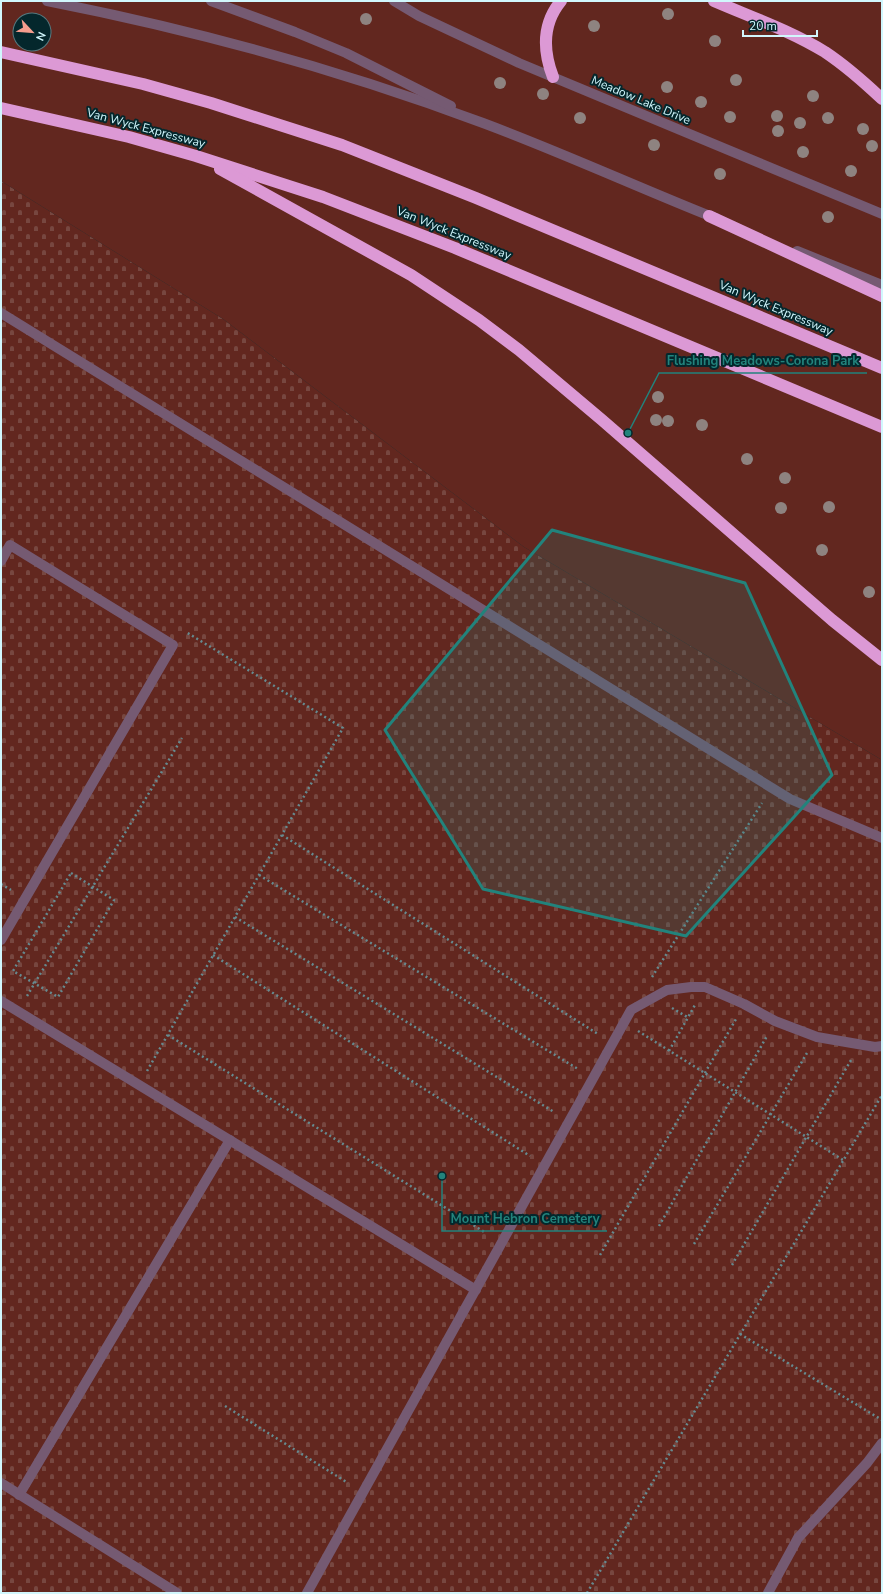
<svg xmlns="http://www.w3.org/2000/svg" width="883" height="1594" viewBox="0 0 883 1594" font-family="'Nunito Sans',sans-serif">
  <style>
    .cemetery { fill: url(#cemetery-stones) }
    .green { fill: #62271f; fill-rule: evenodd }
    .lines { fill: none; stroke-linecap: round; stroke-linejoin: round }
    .path { stroke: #668a8f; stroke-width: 2.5; stroke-dasharray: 2 3; stroke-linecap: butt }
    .service { stroke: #755a72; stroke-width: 10 }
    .minor { stroke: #755a72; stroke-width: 10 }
    .tertiary { stroke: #755a72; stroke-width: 10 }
    .motorway { stroke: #dc99d5; stroke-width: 12 }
    .tree { fill: #8e8380 }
    .marked { fill: #22837c; fill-opacity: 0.2; stroke: #22837c; stroke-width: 3; stroke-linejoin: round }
    .labels { text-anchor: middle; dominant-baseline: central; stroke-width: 4; stroke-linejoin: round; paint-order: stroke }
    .street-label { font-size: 12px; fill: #d1f7fd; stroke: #04272c }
    .leader { fill: none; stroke: #22837c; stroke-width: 1.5 }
    .callout-dot { fill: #22837c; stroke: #04272c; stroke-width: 1.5 }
    .callout-label { font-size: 13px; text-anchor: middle; font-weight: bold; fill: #22837c; stroke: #04272c; stroke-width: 4; stroke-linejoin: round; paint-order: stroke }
  </style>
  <defs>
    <pattern id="cemetery-stones" width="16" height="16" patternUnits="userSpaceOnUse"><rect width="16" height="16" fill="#62271f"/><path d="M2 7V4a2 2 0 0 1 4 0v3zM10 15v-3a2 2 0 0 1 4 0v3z" fill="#774740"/></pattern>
  </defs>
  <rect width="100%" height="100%" fill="#0f3136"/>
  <path class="cemetery" d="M 1,181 L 223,319 L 524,547 L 882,760 L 882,1593 L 1,1593 Z"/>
  <path class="green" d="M 1,1 L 882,1 L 882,760 L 524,547 L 223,319 L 1,181 ZM 20,20 L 44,20 L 44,44 L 20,44 Z"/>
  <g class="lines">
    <g class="path">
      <path d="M 282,835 L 598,1034"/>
      <path d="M 71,873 L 114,900 L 58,997 L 13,971 Z"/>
      <path d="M 259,875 L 578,1069"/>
      <path d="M 1,884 L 11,890"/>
      <path d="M 235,917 L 554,1112"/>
      <path d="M 213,955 L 530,1156"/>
      <path d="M 652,977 L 762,803"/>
      <path d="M 27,996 L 182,738"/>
      <path d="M 672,1008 L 689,1018"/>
      <path d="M 638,1031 L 843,1160"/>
      <path d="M 168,1035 L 486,1233"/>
      <path d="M 669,1051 L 695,1005"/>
      <path d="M 147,1071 L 343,728 L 186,632"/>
      <path d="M 659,1226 L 767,1036"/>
      <path d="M 694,1244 L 807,1053"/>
      <path d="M 600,1255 L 736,1019"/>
      <path d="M 732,1265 L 851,1060"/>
      <path d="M 740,1334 L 882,1420"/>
      <path d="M 225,1406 L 348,1483"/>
      <path d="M 587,1593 L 882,1095"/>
    </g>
    <g class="service">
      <path d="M 1,313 L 790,799 L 882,838"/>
      <path d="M 1,561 L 10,545 L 173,645 L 1,940"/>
      <path d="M 1,1001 L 476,1290"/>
      <path d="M 1,1483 L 177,1593"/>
      <path d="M 19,1495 L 230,1140"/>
      <path d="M 307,1593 L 631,1010 L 667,990 L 691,987 L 705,987 L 744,1004 L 775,1021 L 817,1037 L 875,1047 L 882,1046"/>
      <path d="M 768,1593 L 798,1538 L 867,1463 L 882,1443"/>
    </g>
    <path class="minor" d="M 394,1 L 419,16 L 519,63 L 882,214"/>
    <g class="tertiary">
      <path d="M 47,1 C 195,30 341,70 483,123 C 561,152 637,187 715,218"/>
      <path d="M 211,1 L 295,32 L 346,53 L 451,106"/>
      <path d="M 797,251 L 882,285"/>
    </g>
    <g class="motorway">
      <path d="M 714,1 C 751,17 791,31 825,52 C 846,66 864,82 882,99"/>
      <path d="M 1,52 L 143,84 L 211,103 L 342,145 L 476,198 L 882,368"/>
      <path d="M 553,77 C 543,51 542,24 561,1"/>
      <path d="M 1,108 L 129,137 L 196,156 L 323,197 L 455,248 L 882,427"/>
      <path d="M 220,169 L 411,275 L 479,320 L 519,350 L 602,420 L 832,620 L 882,660"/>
      <path d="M 709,216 L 882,296"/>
    </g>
  </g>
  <g class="tree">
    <circle cx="668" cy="14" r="6"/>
    <circle cx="366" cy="19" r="6"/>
    <circle cx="594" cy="26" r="6"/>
    <circle cx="715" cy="41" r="6"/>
    <circle cx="736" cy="80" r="6"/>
    <circle cx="500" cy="83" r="6"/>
    <circle cx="667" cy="87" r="6"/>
    <circle cx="543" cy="94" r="6"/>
    <circle cx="813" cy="96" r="6"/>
    <circle cx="701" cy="102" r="6"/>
    <circle cx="777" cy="116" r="6"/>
    <circle cx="730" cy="117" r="6"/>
    <circle cx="580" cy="118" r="6"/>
    <circle cx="828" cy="118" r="6"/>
    <circle cx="800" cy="123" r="6"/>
    <circle cx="863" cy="129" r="6"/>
    <circle cx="778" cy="131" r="6"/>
    <circle cx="654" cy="145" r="6"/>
    <circle cx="872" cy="146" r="6"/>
    <circle cx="803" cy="152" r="6"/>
    <circle cx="851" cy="171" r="6"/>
    <circle cx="720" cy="174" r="6"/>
    <circle cx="828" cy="217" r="6"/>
    <circle cx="658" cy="397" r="6"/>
    <circle cx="656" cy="420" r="6"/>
    <circle cx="668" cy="421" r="6"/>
    <circle cx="702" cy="425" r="6"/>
    <circle cx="747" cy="459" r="6"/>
    <circle cx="785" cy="478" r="6"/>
    <circle cx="829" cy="507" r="6"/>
    <circle cx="781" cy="508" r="6"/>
    <circle cx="822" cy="550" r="6"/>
    <circle cx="869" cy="592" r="6"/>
  </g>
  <path class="marked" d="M 552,530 L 745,583 L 832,775 L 686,936 L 483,889 L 385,730 Z"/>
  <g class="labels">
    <g class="street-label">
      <text transform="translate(641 100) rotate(23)">Meadow Lake Drive</text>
      <text transform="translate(146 128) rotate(15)">Van Wyck Expressway</text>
      <text transform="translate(454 233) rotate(22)">Van Wyck Expressway</text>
      <text transform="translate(776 308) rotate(23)">Van Wyck Expressway</text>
    </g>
  </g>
  <path class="leader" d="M628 433L659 373H867M442 1176L442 1231H607"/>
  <g class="callout-dot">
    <circle cx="628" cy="433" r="4"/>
    <circle cx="442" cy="1176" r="4"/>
  </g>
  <g class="callout-label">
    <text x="763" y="365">Flushing Meadows-Corona Park</text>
    <text x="525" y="1223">Mount Hebron Cemetery</text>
  </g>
  <rect width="883" height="1594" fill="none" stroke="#d1f7fd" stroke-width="4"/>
  <g transform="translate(32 32) rotate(116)"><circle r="19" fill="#04272c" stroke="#567a80"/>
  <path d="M0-3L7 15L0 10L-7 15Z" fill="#f59d8e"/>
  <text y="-6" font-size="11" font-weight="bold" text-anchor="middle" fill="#d1f7fd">N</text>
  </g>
  <path d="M743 30v6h74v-6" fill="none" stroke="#d1f7fd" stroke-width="2"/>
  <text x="749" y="30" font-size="12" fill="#d1f7fd" stroke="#04272c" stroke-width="3" paint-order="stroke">20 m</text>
</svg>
